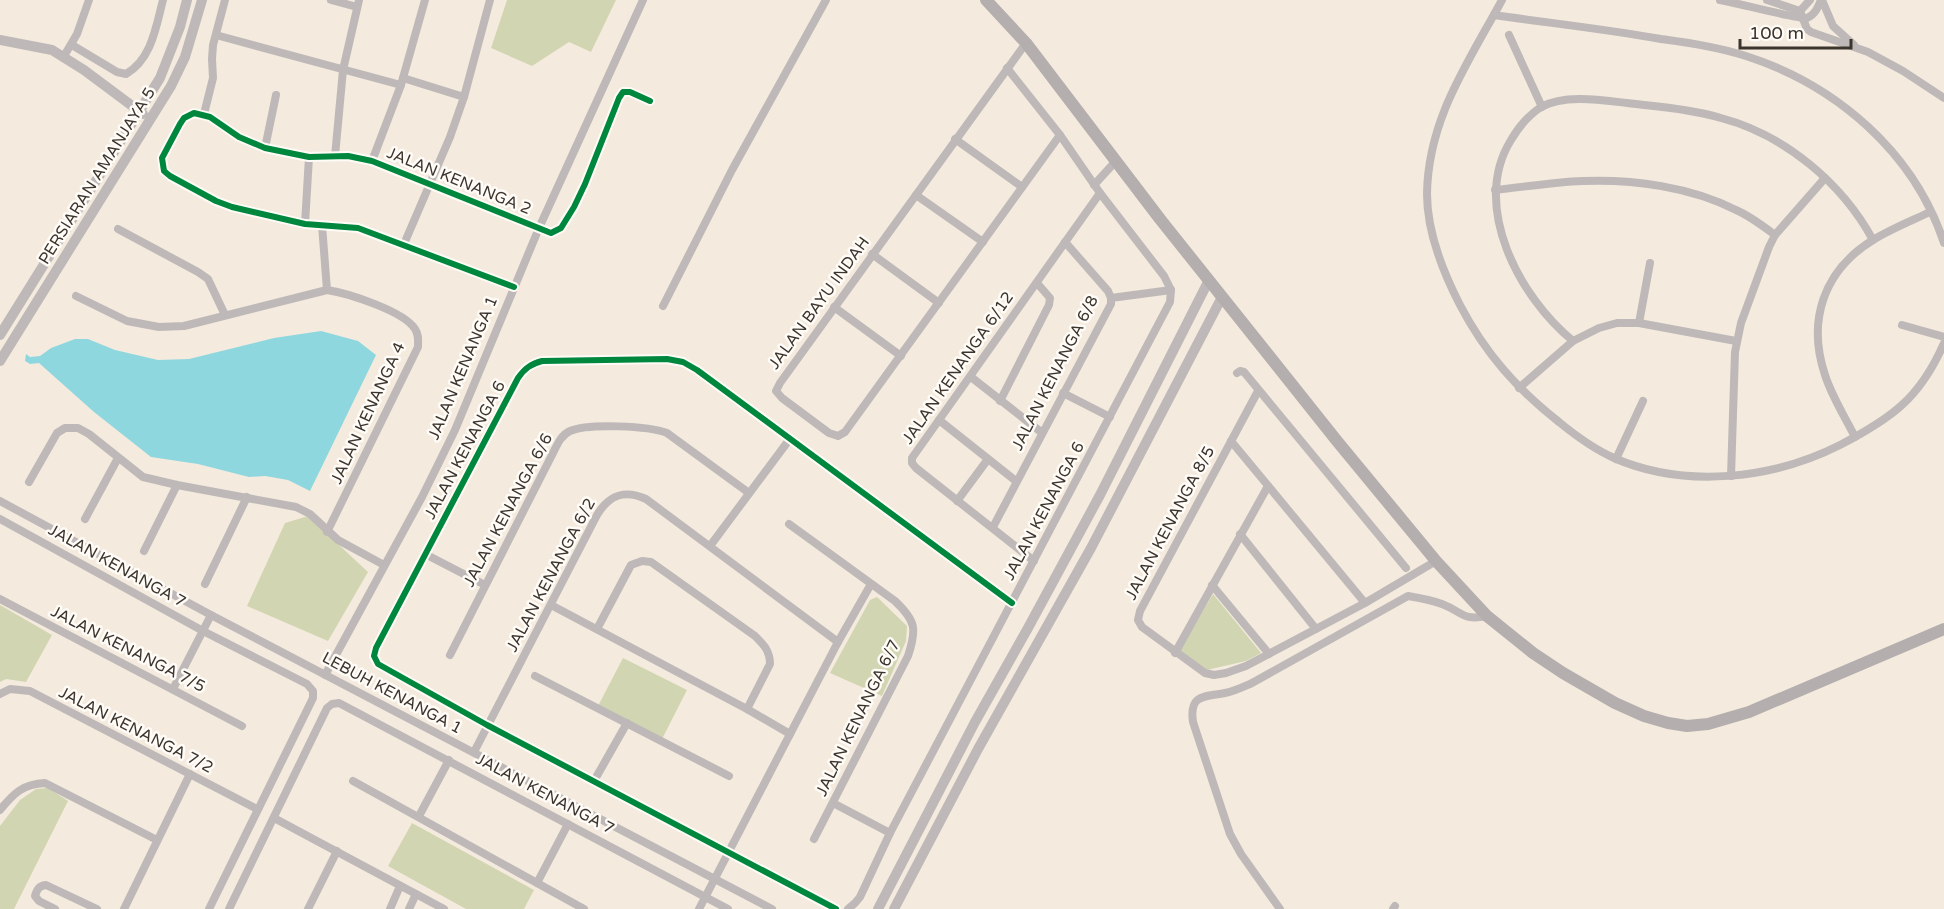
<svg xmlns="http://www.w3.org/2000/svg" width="1944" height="909" viewBox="0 0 1944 909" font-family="'Varela Round',sans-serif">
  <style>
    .green { fill: #d2d5b1 }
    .water { fill: #8ed7df }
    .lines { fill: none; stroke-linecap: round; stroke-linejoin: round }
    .minor { stroke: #beb9b8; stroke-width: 8 }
    .tertiary { stroke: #beb9b8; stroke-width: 10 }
    .secondary { stroke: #b4afae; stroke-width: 12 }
    .cycleway-casing { stroke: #fffbf7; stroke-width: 10 }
    .cycleway { stroke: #00873e; stroke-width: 6 }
    .labels { text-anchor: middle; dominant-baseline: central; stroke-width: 5; stroke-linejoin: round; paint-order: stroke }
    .street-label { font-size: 16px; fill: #3b352d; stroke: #fffbf7 }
  </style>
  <rect width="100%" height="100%" fill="#f4ebde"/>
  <g class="green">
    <path d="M 507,0 L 616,0 L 591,52 L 569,42 L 532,66 L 491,48 Z"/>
    <path d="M 308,516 L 368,572 L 328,641 L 247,606 L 285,523 Z"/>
    <path d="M 1213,594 L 1261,653 L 1246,661 L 1207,670 L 1180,650 Z"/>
    <path d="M 877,597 L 907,626 L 906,641 L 882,696 L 830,673 L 870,600 Z"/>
    <path d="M 0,605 L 52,635 L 26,682 L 6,679 L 0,682 Z"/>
    <path d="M 623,658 L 687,690 L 662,739 L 598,706 Z"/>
    <path d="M 48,788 L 68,801 L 14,909 L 0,909 L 0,826 L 20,800 L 36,789 Z"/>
    <path d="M 412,823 L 534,890 L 524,909 L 466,909 L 388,866 Z"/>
  </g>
  <path class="water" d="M 321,331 L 358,341 L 376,355 L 310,491 L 288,480 L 265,476 L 249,477 L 198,464 L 151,457 L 94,412 L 39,363 L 30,364 L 25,361 L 26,354 L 30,357 L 40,356 L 51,348 L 75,339 L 88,339 L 115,350 L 158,360 L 189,359 L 274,338 Z"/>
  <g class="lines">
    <g class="minor">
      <path d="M 331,0 L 357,7"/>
      <path d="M 1502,0 C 1468,63 1428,119 1427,194 C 1427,232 1443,272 1460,305 C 1485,353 1517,389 1559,422 C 1576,436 1594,449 1614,458 C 1685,489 1773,479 1840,445 C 1892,418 1920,398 1944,343"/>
      <path d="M 1720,0 C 1733,2 1801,20 1807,18 C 1815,15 1818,7 1821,0"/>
      <path d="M 1767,0 L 1800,11"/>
      <path d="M 1822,0 L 1833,26 L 1854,45"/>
      <path d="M 1800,11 L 1807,29 L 1811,32 L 1868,52 L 1903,71 L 1944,98"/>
      <path d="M 1800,11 L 1810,0"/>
      <path d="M 1494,15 C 1549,23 1605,29 1661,39 C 1689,43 1718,47 1746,56 C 1836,85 1914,152 1944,243"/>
      <path d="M 216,35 L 401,85"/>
      <path d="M 1509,35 L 1542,107"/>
      <path d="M 1026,43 L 780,383 L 776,391 L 782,398 L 829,433 L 838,436 L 845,432 L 1060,135"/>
      <path d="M 72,45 L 117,72 L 126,74 C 152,59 156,26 163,0"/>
      <path d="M 64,56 L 77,34 L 89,0"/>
      <path d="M 403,78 L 464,97"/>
      <path d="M 204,114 L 213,78 L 212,59 L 213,45 L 225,0"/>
      <path d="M 955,139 L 1022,187"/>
      <path d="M 265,148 L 276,95"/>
      <path d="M 335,156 L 343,70 L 359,0"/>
      <path d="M 372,161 L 401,85 L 425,0"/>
      <path d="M 1094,185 L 1115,162"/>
      <path d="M 1495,190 C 1524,187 1554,182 1583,181 C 1633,179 1691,187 1736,210 C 1750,216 1763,226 1775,235"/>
      <path d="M 916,195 L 983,242"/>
      <path d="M 305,224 L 309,157"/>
      <path d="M 322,225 L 327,290"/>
      <path d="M 118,229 L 198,272 L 208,279 L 225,315"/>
      <path d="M 404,244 L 450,137 L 464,97 L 490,0"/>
      <path d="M 872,254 L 939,303"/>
      <path d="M 514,287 L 358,228 L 305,224 L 232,207 L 216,201 L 170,176 L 164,171 L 162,158 L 180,124 L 184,118 L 194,113 L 210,117 L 239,137 L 265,148 L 309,157 L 348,156 L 372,161 L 551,233 L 561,228 L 574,207 L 585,184 L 619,98 L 623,92 L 630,92 L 650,101"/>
      <path d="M 76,296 L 127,321 L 159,327 L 184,326 L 327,290 C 347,293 404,311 415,329 C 419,335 418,340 418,347 L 327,532"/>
      <path d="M 1111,298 L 1171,290"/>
      <path d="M 663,306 L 732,170 L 826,0"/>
      <path d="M 834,307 L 901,356"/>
      <path d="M 1639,323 L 1650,263"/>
      <path d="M 1902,325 L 1944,337"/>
      <path d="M 1573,341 C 1520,298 1470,206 1511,140 C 1518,128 1529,115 1541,107 C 1565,94 1601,100 1627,103 C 1658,107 1691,109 1721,118 C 1785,135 1842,183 1873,240"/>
      <path d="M 1237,373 L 1240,371 L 1244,372 L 1406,568"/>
      <path d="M 971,377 L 1041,432"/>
      <path d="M 1519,388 L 1573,341 L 1599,328 L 1617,323 L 1639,323 L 1736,341"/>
      <path d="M 1258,391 L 1140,611 L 1138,620 L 1142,627 L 1205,673 L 1214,675 L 1226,673 L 1246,666 L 1365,603 L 1436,561"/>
      <path d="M 1063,393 L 1110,417"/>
      <path d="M 1000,401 L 1049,305 L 1050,298 L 1037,283"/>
      <path d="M 939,420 L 1016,481"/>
      <path d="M 1855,437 C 1845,417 1832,397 1825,375 C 1807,321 1823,271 1873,240 C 1891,229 1911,221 1930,212"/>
      <path d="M 1231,441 L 1365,603"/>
      <path d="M 1616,459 L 1643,401"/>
      <path d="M 1731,476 L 1735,352 L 1741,323 L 1769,247 L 1775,235 L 1825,178"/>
      <path d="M 29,482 L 57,433 L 65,428 L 78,428 L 89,434 L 143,477 L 177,485 L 296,507 L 310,514 L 338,540 L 384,565"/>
      <path d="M 0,501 L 211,615 L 772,909"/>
      <path d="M 957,501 L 988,459"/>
      <path d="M 0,519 L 203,631 L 307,684 L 313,691 L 313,698 L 209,909"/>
      <path d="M 85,519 L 118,458"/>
      <path d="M 789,524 L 895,601 C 916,621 917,629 908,656 L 814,839"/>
      <path d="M 993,527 L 1111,304 L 1111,298 L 1108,291 L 1065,242"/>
      <path d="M 1240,534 L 1316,629"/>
      <path d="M 710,546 L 789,440"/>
      <path d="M 144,551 L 177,485"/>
      <path d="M 425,554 L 485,585"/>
      <path d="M 1034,561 L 916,468 L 912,463 L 912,458 L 1100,193"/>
      <path d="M 205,584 L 247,497"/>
      <path d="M 1212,585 L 1269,654"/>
      <path d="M 0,599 L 242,726"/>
      <path d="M 551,605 L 747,709 L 790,734"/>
      <path d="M 597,629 L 631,565 L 642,561 L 651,562 L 755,636 C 764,645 770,651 770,664 L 747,709"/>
      <path d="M 1175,653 L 1268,486"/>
      <path d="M 450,655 L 553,453 C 557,445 561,435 570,431 C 588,423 649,426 667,433 L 749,493"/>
      <path d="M 325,675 L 422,497 L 455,430 L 539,228 L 643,0"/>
      <path d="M 535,676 L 729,776"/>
      <path d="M 173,689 L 211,615"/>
      <path d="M 0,694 L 10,689 L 30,691 L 257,809"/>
      <path d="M 474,752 L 597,515 C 609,495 624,489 646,499 L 838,642"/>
      <path d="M 353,781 L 584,909"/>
      <path d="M 594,781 L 627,723"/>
      <path d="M 833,803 L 890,833"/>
      <path d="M 0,810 C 14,793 23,784 45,783 L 157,840"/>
      <path d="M 419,816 L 449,760"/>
      <path d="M 274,818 L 444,909"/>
      <path d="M 537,883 L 568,824"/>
      <path d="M 55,909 L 39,901 L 35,896 C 37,889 39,886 46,885 L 97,909"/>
      <path d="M 124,909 L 190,774"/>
      <path d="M 229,909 L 327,708 L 332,704 L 339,703 L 728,909"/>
      <path d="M 308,909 L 337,851"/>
      <path d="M 390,909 L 400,886"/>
      <path d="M 409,909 L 416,894"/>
      <path d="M 699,909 L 838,642 L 871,584"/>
      <path d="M 836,909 L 487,725 L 378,664 L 374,656 L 376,648 L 518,378 C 525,368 531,364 542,361 L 667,359 L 683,362 L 697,370 L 1012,603"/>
      <path d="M 848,909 L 855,903 L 860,897 L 890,833 L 1170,302 L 1171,290 L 1164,276 L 1100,193 L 1060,135 L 1007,68"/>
      <path d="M 1280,909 L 1241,854 L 1230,834 L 1193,722 C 1189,694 1204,697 1225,693 C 1235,691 1243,687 1252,683 L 1408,596 C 1420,598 1431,600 1442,604 C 1463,612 1462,621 1487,616"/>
      <path d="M 1393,909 L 1395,906"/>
    </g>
    <g class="tertiary">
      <path d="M 0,40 L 52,50 L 84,70 L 143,114"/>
      <path d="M 0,335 L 160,78 L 180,27 L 187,0"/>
      <path d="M 0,361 L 171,86 L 185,57 L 202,0"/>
      <path d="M 878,909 L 975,722 L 1028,628 L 1100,495 L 1209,280"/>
      <path d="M 894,909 L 978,749 L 1091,548 L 1222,297"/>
    </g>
    <path class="secondary" d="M 986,0 L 1026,43 L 1160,219 L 1337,441 L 1436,561 L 1487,616 L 1533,653 L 1563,673 L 1615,703 L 1644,716 L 1668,723 L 1687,726 L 1708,724 L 1749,712 L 1944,629"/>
    <defs>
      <g id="cycleway">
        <path d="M 514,287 L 358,228 L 305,224 L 232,207 L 216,201 L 170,176 L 164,171 L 162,158 L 180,124 L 184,118 L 194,113 L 210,117 L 239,137 L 265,148 L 309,157 L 348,156 L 372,161 L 551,233 L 561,228 L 574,207 L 585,184 L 619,98 L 623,92 L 630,92 L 650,101"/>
        <path d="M 836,909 L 487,725 L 378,664 L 374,656 L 376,648 L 518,378 C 525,368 531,364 542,361 L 667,359 L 683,362 L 697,370 L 1012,603"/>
      </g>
    </defs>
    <use href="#cycleway" class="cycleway-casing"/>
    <use href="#cycleway" class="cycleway"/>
  </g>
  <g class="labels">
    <g class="street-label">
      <text transform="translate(97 176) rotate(-58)">PERSIARAN AMANJAYA 5</text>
      <text transform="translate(459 181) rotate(22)">JALAN KENANGA 2</text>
      <text transform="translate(819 303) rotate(-54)">JALAN BAYU INDAH</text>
      <text transform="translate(463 368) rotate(-67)">JALAN KENANGA 1</text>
      <text transform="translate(958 368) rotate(-55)">JALAN KENANGA 6/12</text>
      <text transform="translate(1055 373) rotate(-63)">JALAN KENANGA 6/8</text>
      <text transform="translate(368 413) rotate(-65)">JALAN KENANGA 4</text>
      <text transform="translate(465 450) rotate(-62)">JALAN KENANGA 6</text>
      <text transform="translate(508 510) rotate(-62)">JALAN KENANGA 6/6</text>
      <text transform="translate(1044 511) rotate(-62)">JALAN KENANGA 6</text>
      <text transform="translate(1170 523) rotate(-62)">JALAN KENANGA 8/5</text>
      <text transform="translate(117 566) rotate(29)">JALAN KENANGA 7</text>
      <text transform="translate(551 575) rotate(-62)">JALAN KENANGA 6/2</text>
      <text transform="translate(128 649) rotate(27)">JALAN KENANGA 7/5</text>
      <text transform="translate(392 693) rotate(28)">LEBUH KENANGA 1</text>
      <text transform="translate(858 718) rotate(-64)">JALAN KENANGA 6/7</text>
      <text transform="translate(136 730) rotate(27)">JALAN KENANGA 7/2</text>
      <text transform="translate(545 794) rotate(28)">JALAN KENANGA 7</text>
    </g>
  </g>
  <path d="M1740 39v9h111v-9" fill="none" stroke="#3b352d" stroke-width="3"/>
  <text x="1749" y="39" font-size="18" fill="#3b352d" stroke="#fffbf7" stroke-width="4.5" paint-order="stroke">100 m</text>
</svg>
